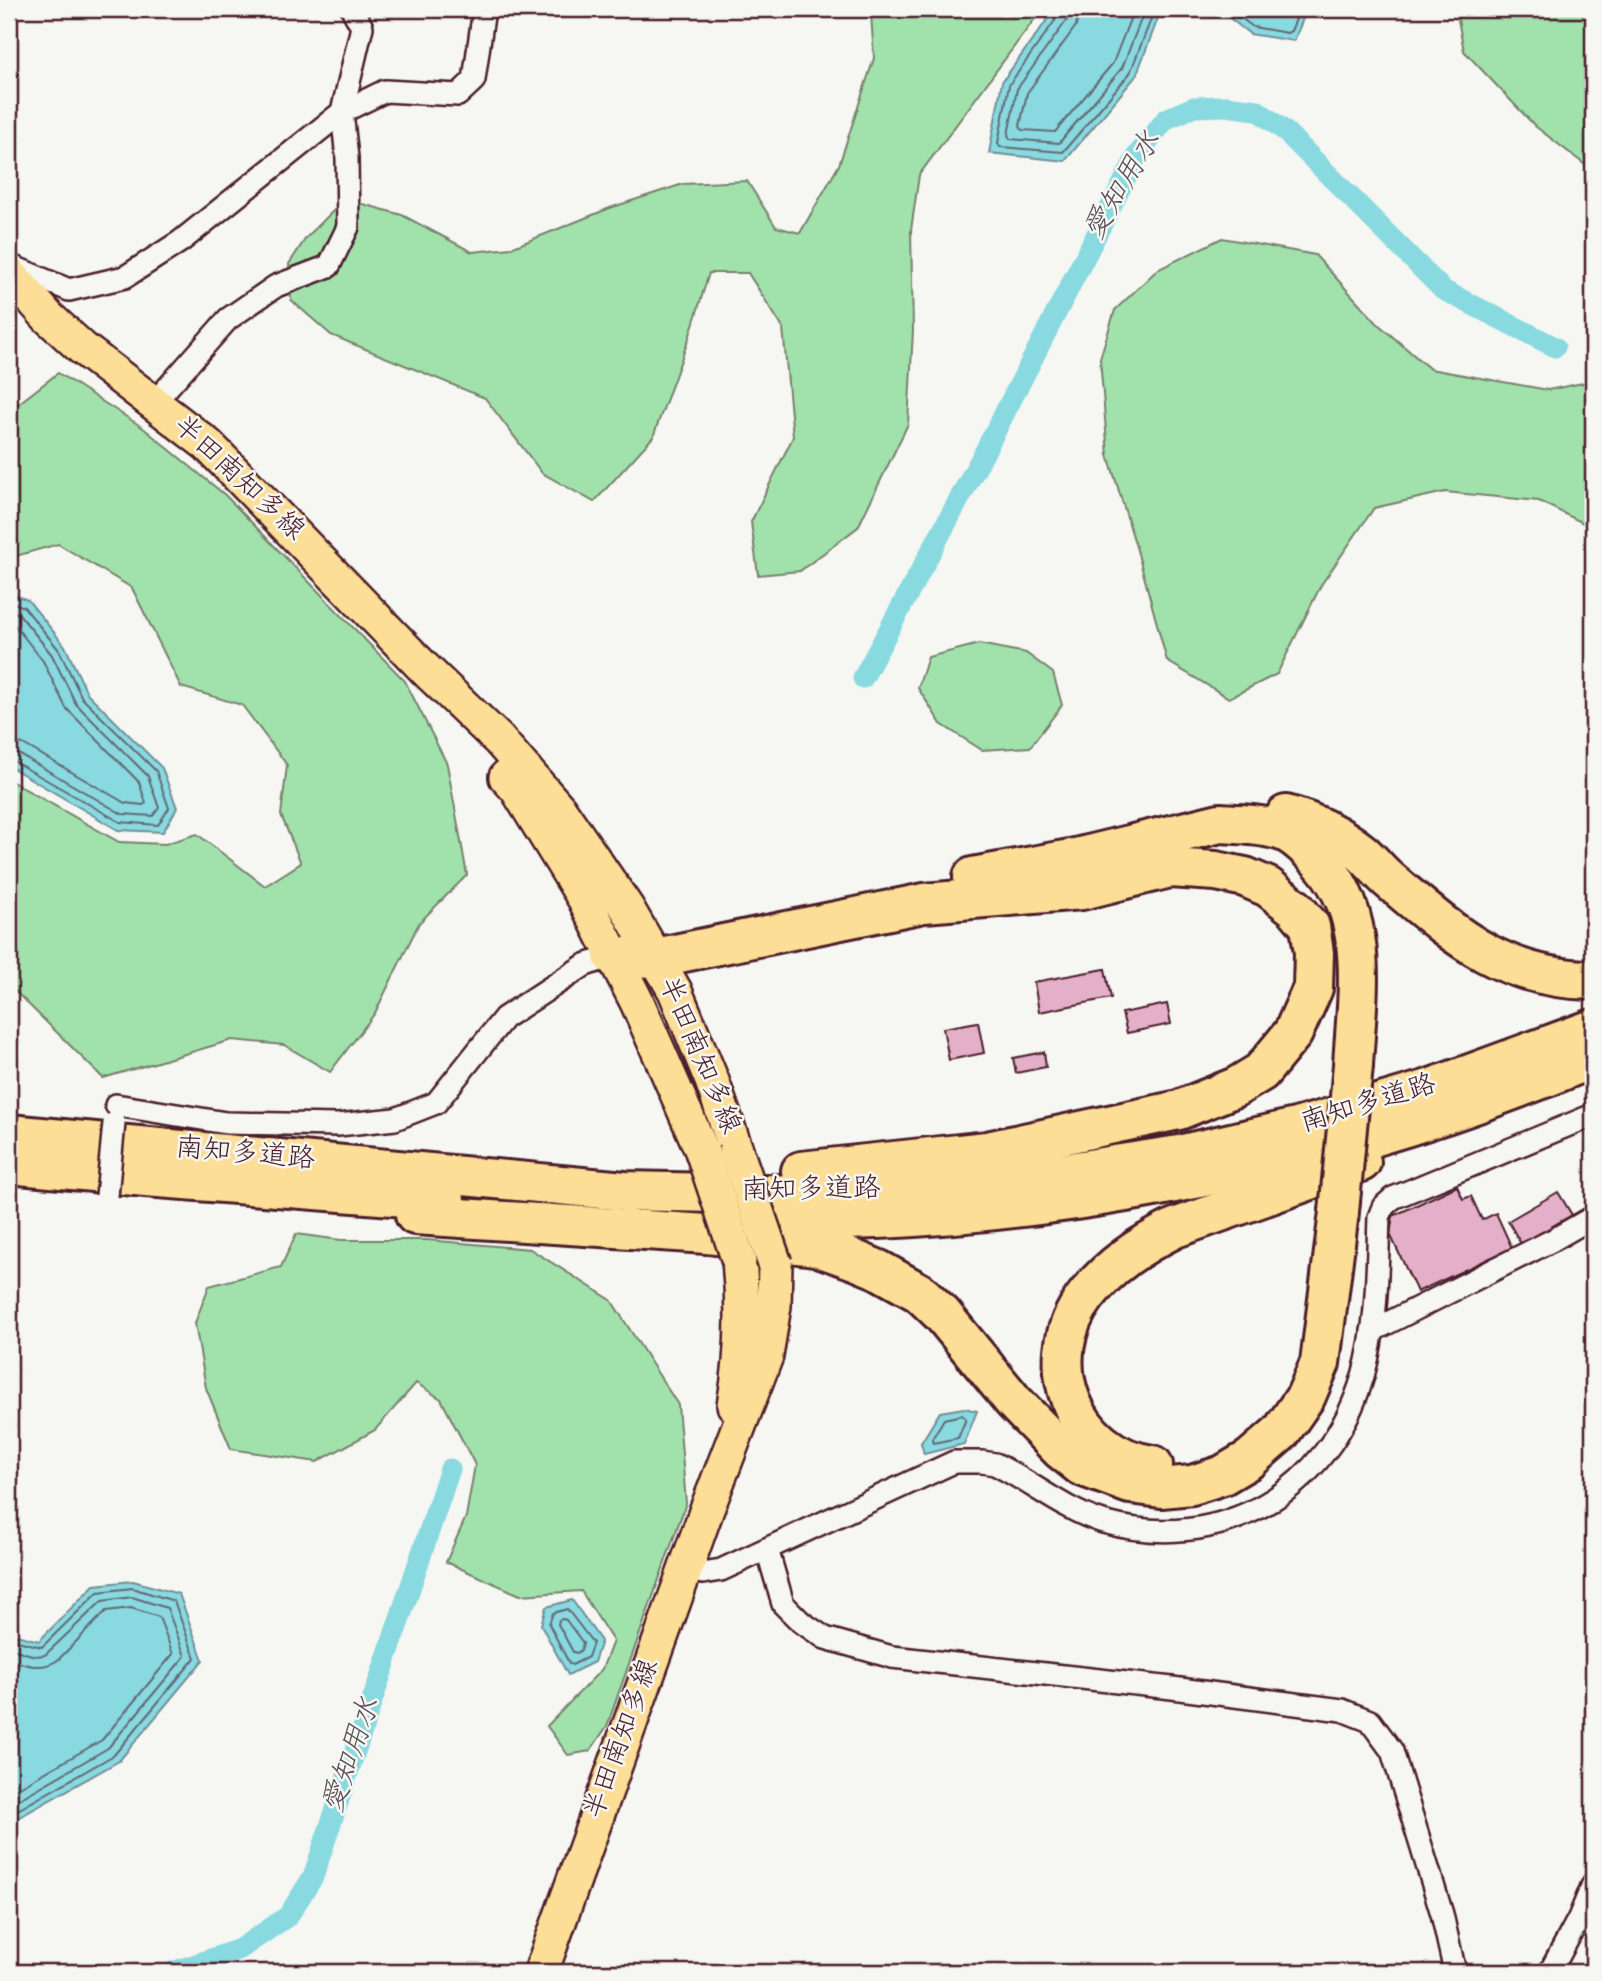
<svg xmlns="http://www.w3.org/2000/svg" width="1602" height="1981" viewBox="0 0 1602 1981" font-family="Dekko,'Klee One',sans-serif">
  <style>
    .green { fill: #a1e2ac; stroke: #76806c; stroke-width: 2 }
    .water { fill: #88d9e0; stroke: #6f8f98; stroke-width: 2 }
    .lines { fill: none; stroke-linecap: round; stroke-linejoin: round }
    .shore { stroke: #636973; stroke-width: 2 }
    .canal { stroke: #88d9e0; stroke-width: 21 }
    .building { fill: #e4afc8; stroke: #4a1f2b; stroke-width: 2 }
    .street-casing { stroke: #4a1f2b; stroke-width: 26 }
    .primary-casing { stroke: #4a1f2b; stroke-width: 38 }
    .highway-casing { stroke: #4a1f2b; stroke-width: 44 }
    .street { stroke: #f6f6f2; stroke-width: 21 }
    .primary { stroke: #fcde96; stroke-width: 33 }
    .highway { stroke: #fcde96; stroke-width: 38 }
    .street-bridge-casing { stroke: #4a1f2b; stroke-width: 26; stroke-linecap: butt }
    .primary-bridge-casing { stroke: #4a1f2b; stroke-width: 38; stroke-linecap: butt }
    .highway-bridge-casing { stroke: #4a1f2b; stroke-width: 44; stroke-linecap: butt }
    .street-bridge { stroke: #f6f6f2; stroke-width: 21 }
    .primary-bridge { stroke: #fcde96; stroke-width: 33 }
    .highway-bridge { stroke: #fcde96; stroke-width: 38 }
    .labels { text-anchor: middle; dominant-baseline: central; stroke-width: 5; stroke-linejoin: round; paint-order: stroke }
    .street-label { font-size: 28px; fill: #4a1f2b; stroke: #f6f6f2 }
    .water-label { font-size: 30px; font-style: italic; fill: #5a4e58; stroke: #f6f6f2 }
  </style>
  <rect width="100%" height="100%" fill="#f6f6f2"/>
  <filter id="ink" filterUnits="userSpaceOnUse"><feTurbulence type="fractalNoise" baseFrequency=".0143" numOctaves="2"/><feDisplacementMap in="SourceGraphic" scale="14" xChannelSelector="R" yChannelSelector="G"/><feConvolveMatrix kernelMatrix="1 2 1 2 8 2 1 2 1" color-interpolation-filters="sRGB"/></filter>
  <g filter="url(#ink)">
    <g class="green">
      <path d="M 867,9 L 1042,9 L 919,175 L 911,230 L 913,330 L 908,424 L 858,527 L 800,571 L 758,575 L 751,522 L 793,437 L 783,328 L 748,273 L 709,273 L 689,338 L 653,437 L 594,502 L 542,473 L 485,398 L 331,335 L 291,300 L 289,264 L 306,238 L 345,199 L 402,215 L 472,252 L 511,248 L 610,208 L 683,184 L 747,181 L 776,227 L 800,233 L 839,165 L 874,58 L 871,14 Z"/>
      <path d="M 1456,9 L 1593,9 L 1593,171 L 1535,126 L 1464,51 Z"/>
      <path d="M 1222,238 L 1315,255 L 1378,324 L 1430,369 L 1548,390 L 1593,381 L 1593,528 L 1539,501 L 1445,492 L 1374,508 L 1321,585 L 1277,674 L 1229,698 L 1167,661 L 1137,550 L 1108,455 L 1100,358 L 1115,310 L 1157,270 Z"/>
      <path d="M 58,373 L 142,427 L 225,495 L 405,681 L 447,764 L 467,875 L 419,923 L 375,1013 L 330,1072 L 284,1045 L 232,1040 L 103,1078 L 9,985 L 9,929 L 11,909 L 9,906 L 9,780 L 119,842 L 165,844 L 197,834 L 265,886 L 301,863 L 281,815 L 287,765 L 242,705 L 181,687 L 132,588 L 58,544 L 9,558 L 9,411 Z"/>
      <path d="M 979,644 L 1026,653 L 1053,673 L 1062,705 L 1030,747 L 982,750 L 941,724 L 918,688 L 928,657 Z"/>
      <path d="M 296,1234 L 341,1240 L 427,1240 L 530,1249 L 611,1300 L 678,1405 L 686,1503 L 607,1726 L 590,1751 L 568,1755 L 547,1726 L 602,1669 L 613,1641 L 581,1591 L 520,1595 L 446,1562 L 466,1517 L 475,1465 L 441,1399 L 416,1383 L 375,1430 L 317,1462 L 231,1449 L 206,1388 L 195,1323 L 209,1286 L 281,1267 Z"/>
    </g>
    <g class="water">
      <path d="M 515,9 L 568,9 L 567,15 L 516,13 Z"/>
      <path d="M 1055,9 L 1180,9 L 1160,13 L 1136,76 L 1065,161 L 989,153 L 1002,82 Z"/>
      <path d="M 1218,9 L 1307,9 L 1294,41 L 1250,34 Z"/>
      <path d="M 9,593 L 28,600 L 65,646 L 87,693 L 162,768 L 177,808 L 163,832 L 118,830 L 9,766 Z"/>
      <path d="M 964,1408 L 977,1411 L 964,1444 L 924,1454 L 921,1443 L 940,1412 Z"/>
      <path d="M 133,1581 L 179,1594 L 203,1660 L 119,1761 L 9,1823 L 9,1633 L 39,1641 L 94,1585 Z"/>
      <path d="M 572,1600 L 601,1641 L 594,1662 L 568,1675 L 541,1625 L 546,1607 Z"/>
    </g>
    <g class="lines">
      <g class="shore">
        <path d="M 1061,9 L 1059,15 L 1009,85 L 998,143 L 1000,147 L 1063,152 L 1130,73 L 1155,9"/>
        <path d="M 1069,9 L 1067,20 L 1017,89 L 1008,135 L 1010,139 L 1059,143 L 1122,68 L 1145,9"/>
        <path d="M 1080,9 L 1076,26 L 1027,93 L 1020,126 L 1022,130 L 1055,132 L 1113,63 L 1134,9"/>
        <path d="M 1229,9 L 1253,27 L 1287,33 L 1291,31 L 1300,9"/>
        <path d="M 9,601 L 24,607 L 59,650 L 82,698 L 156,771 L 169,808 L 158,825 L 120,822 L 15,762 L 9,760"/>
        <path d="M 9,610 L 19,614 L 52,655 L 76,704 L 148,776 L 159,808 L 153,816 L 122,814 L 19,754 L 9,752"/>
        <path d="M 9,621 L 13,623 L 43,661 L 66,708 L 139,782 L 146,803 L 143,805 L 125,803 L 23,744 L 9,741"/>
        <path d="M 962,1415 L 966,1419 L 958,1438 L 933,1443 L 932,1439 L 944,1419 Z"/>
        <path d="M 567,1609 L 593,1643 L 588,1657 L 572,1665 L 569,1663 L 549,1624 L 553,1613 Z"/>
        <path d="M 563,1619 L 566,1620 L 583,1643 L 581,1650 L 577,1653 L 573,1652 L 558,1624 L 559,1620 Z"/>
        <path d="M 9,1639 L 42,1647 L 98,1592 L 132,1588 L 174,1601 L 195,1658 L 114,1755 L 9,1815"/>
        <path d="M 9,1648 L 35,1656 L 45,1655 L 102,1601 L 132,1597 L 167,1608 L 185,1656 L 108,1748 L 9,1805"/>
        <path d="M 9,1659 C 26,1665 41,1671 58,1660 L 106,1611 L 131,1608 L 159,1617 L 173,1654 L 102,1740 L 9,1793"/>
      </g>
      <g class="canal">
        <path d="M 863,678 L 984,453 L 1138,154 L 1166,119 L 1194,107 L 1226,106 L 1257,110 L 1286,132 L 1443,290 L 1555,347"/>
        <path d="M 173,1972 L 240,1949 L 288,1916 L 313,1877 L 450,1469"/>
      </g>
    </g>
    <g class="building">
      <path d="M 1105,969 L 1111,998 L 1039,1012 L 1034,982 Z"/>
      <path d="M 1167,1004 L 1171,1024 L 1127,1033 L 1122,1013 Z"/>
      <path d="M 978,1022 L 984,1053 L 949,1060 L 943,1028 Z"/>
      <path d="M 1044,1052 L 1046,1067 L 1016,1073 L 1013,1058 Z"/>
      <path d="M 1457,1186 L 1463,1199 L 1471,1196 L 1482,1220 L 1496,1213 L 1512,1248 L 1417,1292 L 1390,1234 L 1393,1216 Z"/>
      <path d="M 1558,1192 L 1572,1215 L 1521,1244 L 1508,1221 Z"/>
    </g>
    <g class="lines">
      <defs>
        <g id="street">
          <path d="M 9,265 L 69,290 L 125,277 L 181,241 L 342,112 L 385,91 L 458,95 L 474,80 L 484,9"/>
          <path d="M 153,404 L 228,319 L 276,286 L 329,266 L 348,227 L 347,158 L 342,112 L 362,27 L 352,9"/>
          <path d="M 116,1105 L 226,1123 L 338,1125 L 395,1119 L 436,1103 L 504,1018 L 585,965 L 613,956"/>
          <path d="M 1372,1331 L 1553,1240 L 1593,1217"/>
          <path d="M 767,1549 L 783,1604 L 801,1622 L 825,1638 L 892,1657 L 1172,1688 L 1342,1710 L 1370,1721 L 1392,1751 L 1442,1914 L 1455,1972"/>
          <path d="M 686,1570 L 703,1573 L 721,1570 L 954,1462 L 982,1462 L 995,1464 C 1031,1482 1064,1510 1103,1522 C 1220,1555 1329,1492 1363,1376 C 1378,1325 1377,1269 1379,1217 L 1383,1207 L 1393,1198 L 1593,1115"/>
          <path d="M 1550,1972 L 1579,1918 L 1593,1884"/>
        </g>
        <g id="primary">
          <path d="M 9,273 L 48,317 L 82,348 L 208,445 L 425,669 L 499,740 L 560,810 L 627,908 L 675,991 L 712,1081 L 736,1150"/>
          <path d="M 506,777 L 517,789 L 584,898 L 637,1002 L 702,1151"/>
          <path d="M 734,1405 C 743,1357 744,1309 739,1261"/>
          <path d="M 541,1972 L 707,1509 L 766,1356 L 774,1306 L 775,1264"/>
        </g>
        <g id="highway">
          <path d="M 1286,815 C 1312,822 1340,835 1362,853 C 1371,861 1379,871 1388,879 C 1454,935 1501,979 1593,980"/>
          <path d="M 973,877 L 1076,858 L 1220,823 C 1239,824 1260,824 1279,830 C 1292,833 1303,844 1313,854 C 1373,910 1357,992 1353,1065"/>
          <path d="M 613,956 L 655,958 L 924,903 L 1082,890 L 1170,868 L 1216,871 L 1245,877 L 1268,887 L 1295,908 L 1310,926 L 1314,953 L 1313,988 L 1293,1033 L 1261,1072 L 1236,1087 L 1179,1110 L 987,1151 L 801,1171"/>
          <path d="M 9,1134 L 625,1191 L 808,1195 L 921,1188 L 1051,1175 L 1179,1155 L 1296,1128 L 1429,1089 L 1593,1029"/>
          <path d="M 9,1164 L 146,1177 L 445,1200"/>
          <path d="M 415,1215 L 707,1234 L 816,1246 L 855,1260 L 879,1270 L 920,1293 L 942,1314 L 1014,1402 L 1061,1450 L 1081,1466 L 1130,1484 L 1161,1488 L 1192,1485 L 1223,1475 L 1250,1459 L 1281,1432 L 1306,1396 L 1320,1363 L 1339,1212"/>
          <path d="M 725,1219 C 909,1227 1092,1205 1271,1162 C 1303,1154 1337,1147 1369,1138 C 1444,1116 1521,1089 1593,1058"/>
          <path d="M 1153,1465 C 1072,1455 1037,1359 1086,1296 C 1110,1265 1141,1245 1175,1228 L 1361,1162"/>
        </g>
      </defs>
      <use href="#street" class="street-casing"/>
      <use href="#primary" class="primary-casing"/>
      <use href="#highway" class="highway-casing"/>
      <use href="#street" class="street"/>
      <use href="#primary" class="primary"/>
      <use href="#highway" class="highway"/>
      <defs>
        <path id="street-bridge" d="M 107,1196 L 114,1123"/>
        <g id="primary-bridge">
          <path d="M 736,1150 L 775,1264"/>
          <path d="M 702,1151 L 739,1261"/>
        </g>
        <path id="highway-bridge" d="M 1339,1212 L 1353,1065"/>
      </defs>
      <use href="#street-bridge" class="street-bridge-casing"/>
      <use href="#primary-bridge" class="primary-bridge-casing"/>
      <use href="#highway-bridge" class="highway-bridge-casing"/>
      <use href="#street-bridge" class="street-bridge"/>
      <use href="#primary-bridge" class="primary-bridge"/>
      <use href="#highway-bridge" class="highway-bridge"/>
    </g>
  </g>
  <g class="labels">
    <g class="street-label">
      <text transform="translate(237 480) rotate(43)">半田南知多線</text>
      <text transform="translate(697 1056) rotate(67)">半田南知多線</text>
      <text transform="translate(1369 1106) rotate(-17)">南知多道路</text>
      <text transform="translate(245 1156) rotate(5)">南知多道路</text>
      <text transform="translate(811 1192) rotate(-1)">南知多道路</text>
      <text transform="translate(624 1740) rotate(-70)">半田南知多線</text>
    </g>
    <g class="water-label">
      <text transform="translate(1125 187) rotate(-59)">愛知用水</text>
      <text transform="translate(354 1756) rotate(-71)">愛知用水</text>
    </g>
  </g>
  <rect width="1602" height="1981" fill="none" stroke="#f6f6f2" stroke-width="35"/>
  <rect x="18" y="18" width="1567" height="1946" fill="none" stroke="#4a1f2b" stroke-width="2.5" filter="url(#ink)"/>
</svg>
